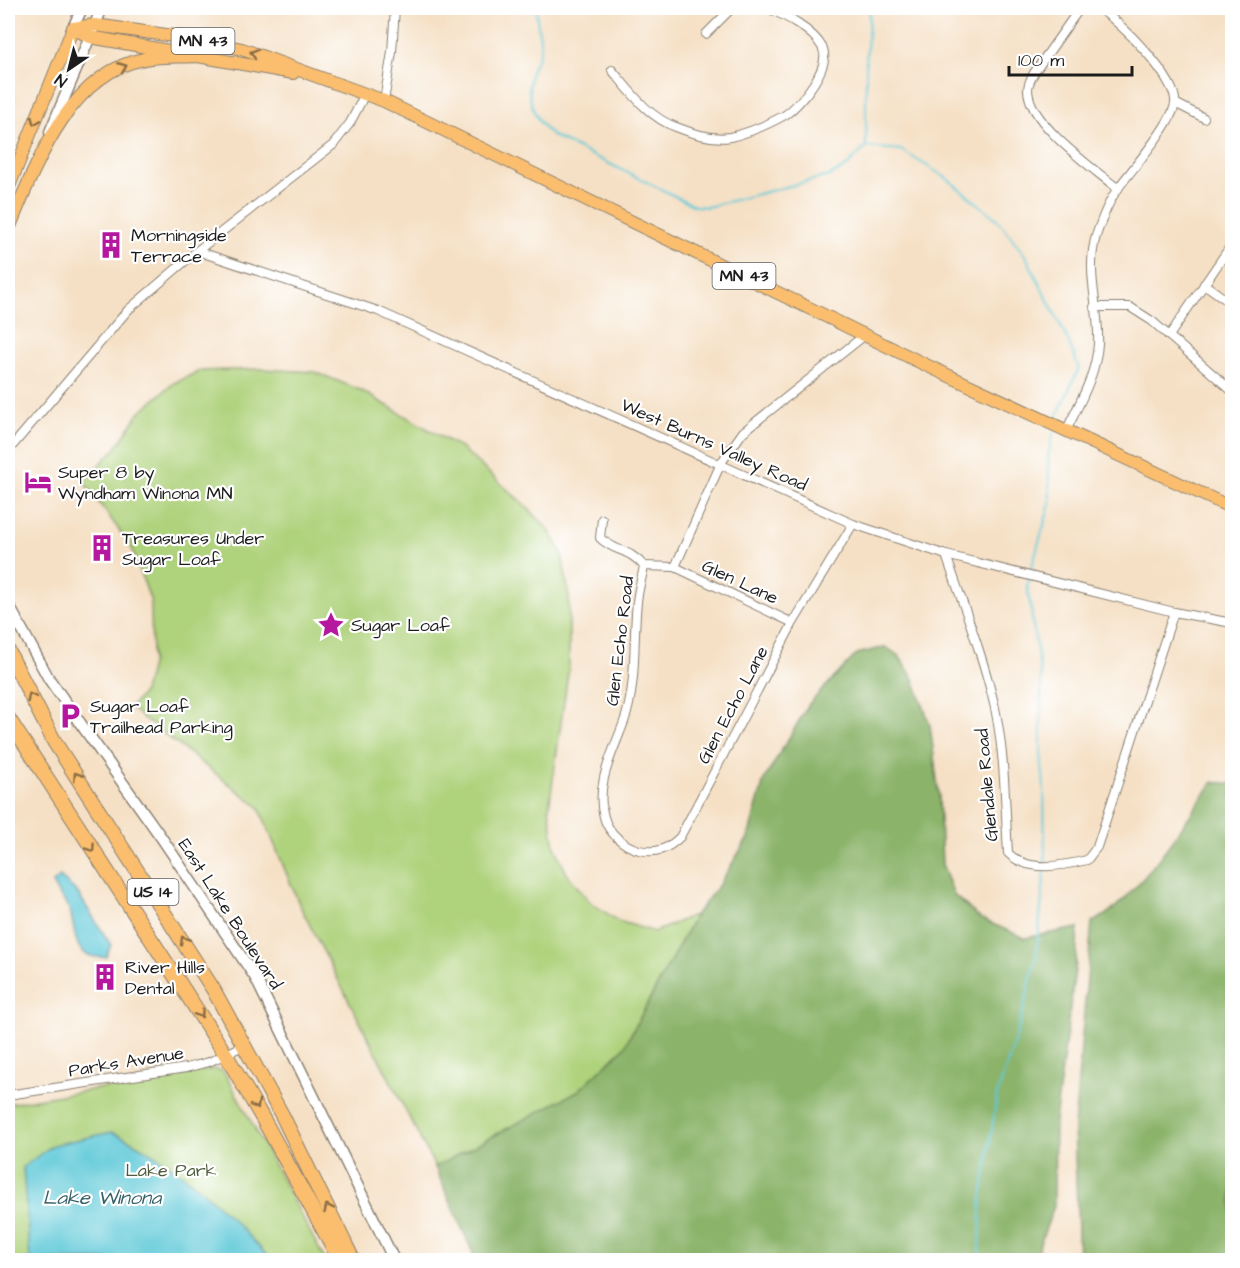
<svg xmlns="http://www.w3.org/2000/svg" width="1240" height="1268" viewBox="0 0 1240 1268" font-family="'Architects Daughter',sans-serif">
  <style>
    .green { fill: #afd27b; stroke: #66774c; stroke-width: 1.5 }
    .forest { fill: #8bb46b; stroke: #546844; stroke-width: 1.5 }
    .water { fill: #5ec9d8; stroke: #3d727a; stroke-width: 1.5 }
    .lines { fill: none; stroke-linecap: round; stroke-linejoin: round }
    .stream { stroke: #5ec9d8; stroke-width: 2 }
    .minor-casing { stroke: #887e70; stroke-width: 10 }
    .tertiary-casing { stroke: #887e70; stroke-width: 13 }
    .primary-casing { stroke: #887e70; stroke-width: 14 }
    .trunk-casing { stroke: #887e70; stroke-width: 16 }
    .minor { stroke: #fff; stroke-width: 8 }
    .tertiary { stroke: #fff; stroke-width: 10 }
    .primary { stroke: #fabe6e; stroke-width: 12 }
    .trunk { stroke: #fabe6e; stroke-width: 14 }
    .oneway { stroke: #8b6d45 }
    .labels { text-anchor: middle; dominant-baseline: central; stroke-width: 4.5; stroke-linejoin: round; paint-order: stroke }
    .shield { fill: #fff; stroke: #606060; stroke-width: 1.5 }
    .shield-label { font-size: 16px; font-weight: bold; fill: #1c1c1c }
    .poi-label { font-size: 18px; fill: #1c1c1c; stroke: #fff; text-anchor: start }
    .street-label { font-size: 18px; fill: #1c1c1c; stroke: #fff }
    .park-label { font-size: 18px; fill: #4f5c3d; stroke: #fff }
    .water-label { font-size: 20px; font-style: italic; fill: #366167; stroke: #fff }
  </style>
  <rect width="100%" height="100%" fill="#fff"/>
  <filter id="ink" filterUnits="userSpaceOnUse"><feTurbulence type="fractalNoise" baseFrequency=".0167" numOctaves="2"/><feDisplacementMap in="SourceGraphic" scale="12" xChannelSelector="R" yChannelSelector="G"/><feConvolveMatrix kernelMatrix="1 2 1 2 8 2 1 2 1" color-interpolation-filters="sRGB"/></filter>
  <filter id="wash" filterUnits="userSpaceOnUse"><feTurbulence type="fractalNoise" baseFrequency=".008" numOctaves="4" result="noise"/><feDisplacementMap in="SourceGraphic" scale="24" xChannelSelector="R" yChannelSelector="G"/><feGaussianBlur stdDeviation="1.35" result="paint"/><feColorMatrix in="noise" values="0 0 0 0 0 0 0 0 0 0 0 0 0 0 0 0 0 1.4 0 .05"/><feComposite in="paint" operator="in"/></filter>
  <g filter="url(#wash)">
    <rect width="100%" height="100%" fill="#f5e0c5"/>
    <g class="green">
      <path d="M 260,369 L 315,372 L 360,390 L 461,448 L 528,508 L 549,530 L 562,553 L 569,597 L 569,666 L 549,808 L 555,847 L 567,874 L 590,902 L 618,921 L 655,932 L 696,914 L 623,1049 L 578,1091 L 435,1167 L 300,906 L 259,807 L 130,708 L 144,692 L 152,661 L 151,602 L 131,546 L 83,481 L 116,448 L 140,412 L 174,383 L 200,371 Z"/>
      <path d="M 214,1069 L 223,1071 L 232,1086 L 325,1260 L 8,1260 L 8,1104 Z"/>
    </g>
    <g class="forest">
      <path d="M 886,647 L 899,656 L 914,679 L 930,725 L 939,796 L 942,864 L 954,895 L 981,919 L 1025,938 L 1078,928 L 1076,962 L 1055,1121 L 1054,1206 L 1034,1260 L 476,1260 L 435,1167 L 578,1091 L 623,1049 L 696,914 L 719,885 L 748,838 L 764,780 L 809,704 L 857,654 Z"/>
      <path d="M 1213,782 L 1232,784 L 1232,1260 L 1079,1260 L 1074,1127 L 1092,922 C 1133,906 1186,820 1213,782 Z"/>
    </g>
    <g class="water">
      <path d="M 60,877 L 77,892 L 111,945 L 106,957 C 71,960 77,934 70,911 C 67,900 56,896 53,883 Z"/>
      <path d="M 112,1132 C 175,1160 226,1210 271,1260 L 30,1260 L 23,1167 L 53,1145 Z"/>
    </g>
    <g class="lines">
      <g class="stream">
        <path d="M 537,8 C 535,22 542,36 540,50 C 539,58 533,64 531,72 C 525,96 534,121 553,136 L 695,206 L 707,207 L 829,176 L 845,168 L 866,147 L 866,61 L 870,8"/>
        <path d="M 866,147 L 901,150 L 945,177 L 997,219 L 1025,255 L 1067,338 L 1079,368 L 1057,416"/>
        <path d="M 1030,573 L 1050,504 L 1048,457 L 1054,431"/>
        <path d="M 1029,579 L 1027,585 L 1041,677 L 1041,753 L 1044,788 L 1045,863"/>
        <path d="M 980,1260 L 981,1205 L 997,1095 L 1017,1034 L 1036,958 L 1045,868"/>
      </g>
    </g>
  </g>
  <g filter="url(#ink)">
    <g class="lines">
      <defs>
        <g id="minor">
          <path d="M 1080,8 L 1034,73 C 1031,79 1028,83 1028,90 C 1029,124 1093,168 1118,189"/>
          <path d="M 706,34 L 732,8"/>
          <path d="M 612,70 C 630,91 649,118 676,127 C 691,133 714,140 730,137 C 749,133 767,125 785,115 C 800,105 833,66 822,47 C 813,30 784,15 767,8"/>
          <path d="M 384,101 L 392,52 L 395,8"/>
          <path d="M 1175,103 L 1204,118"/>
          <path d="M 197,251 L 378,311 L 853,524 L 946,555 L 1174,612 L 1232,623"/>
          <path d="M 1204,284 L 1232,304"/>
          <path d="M 1094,307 L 1130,307 L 1152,321 L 1232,391"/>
          <path d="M 1169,336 L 1232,244"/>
          <path d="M 1067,429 C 1080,402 1096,375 1098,344 C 1100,308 1085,273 1096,236 C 1101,221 1110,199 1119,187 C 1133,168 1171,125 1175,104 C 1179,81 1118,18 1097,8"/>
          <path d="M 8,451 L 128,310 L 197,251 L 333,145 L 350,123 L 365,94"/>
          <path d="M 602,519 L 600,538 C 616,553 627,547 644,566"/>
          <path d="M 946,555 C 963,605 983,655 995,708 C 1005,755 1005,805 1008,853 C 1028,873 1062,866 1087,860 L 1097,847 L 1174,612"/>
          <path d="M 675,567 L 721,463 L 743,432 L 865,335"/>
          <path d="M 793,623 L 675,567 L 644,566 C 642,578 638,590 637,602 C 633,639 637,679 626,716 C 616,747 594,783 604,817 C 608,833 624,846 639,850 C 656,854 668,849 680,837 L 793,623 L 853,524"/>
          <path d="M 8,1095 L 186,1068 L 209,1062 L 245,1045"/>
        </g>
        <g id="tertiary">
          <path d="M 73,28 L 82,8"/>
          <path d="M 50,132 L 102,8"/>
          <path d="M 8,604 L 49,679 L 161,837 L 255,977 L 394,1260"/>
        </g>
        <g id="primary">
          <path d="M 73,28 L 95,25 L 195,39 L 242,49 L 384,101 L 928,366 L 1232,508"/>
          <path d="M 73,28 L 90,37 L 293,73"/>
          <path d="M 8,189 L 73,28"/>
          <path d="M 8,231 C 34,169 68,73 144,59 C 161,56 181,57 199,56"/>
        </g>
        <g id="trunk">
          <path d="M 8,651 L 55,743 L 213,989 L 282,1115 L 353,1260"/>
          <path d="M 8,718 L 226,1055 L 267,1126 L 340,1260"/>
        </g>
      </defs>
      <use href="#minor" class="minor-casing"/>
      <use href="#tertiary" class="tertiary-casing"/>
      <use href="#primary" class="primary-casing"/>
      <use href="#trunk" class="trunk-casing"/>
      <use href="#minor" class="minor"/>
      <use href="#tertiary" class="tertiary"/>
      <use href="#primary" class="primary"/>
      <use href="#trunk" class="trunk"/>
    </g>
    <defs><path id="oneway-chevron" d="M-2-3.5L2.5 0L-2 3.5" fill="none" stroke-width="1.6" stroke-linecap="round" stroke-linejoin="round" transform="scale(1.5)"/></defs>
    <g class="oneway">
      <use href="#oneway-chevron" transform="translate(254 53) rotate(-161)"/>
      <use href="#oneway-chevron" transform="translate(123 67) rotate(-22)"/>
      <use href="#oneway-chevron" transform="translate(35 121) rotate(112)"/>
      <use href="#oneway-chevron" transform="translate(31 697) rotate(-118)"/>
      <use href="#oneway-chevron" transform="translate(77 776) rotate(-123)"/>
      <use href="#oneway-chevron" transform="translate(91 848) rotate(56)"/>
      <use href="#oneway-chevron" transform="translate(184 940) rotate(-121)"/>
      <use href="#oneway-chevron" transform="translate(200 1014) rotate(58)"/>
      <use href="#oneway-chevron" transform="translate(256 1105) rotate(60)"/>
      <use href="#oneway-chevron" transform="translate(328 1208) rotate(-115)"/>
    </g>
  </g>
  <defs>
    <symbol id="building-bare" viewBox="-9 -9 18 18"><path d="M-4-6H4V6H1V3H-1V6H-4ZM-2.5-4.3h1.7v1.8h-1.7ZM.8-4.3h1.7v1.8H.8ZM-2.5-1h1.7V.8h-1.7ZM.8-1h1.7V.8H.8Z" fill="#b5179e" stroke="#fff" stroke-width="2.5" paint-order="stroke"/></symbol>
    <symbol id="hotel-bare" viewBox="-9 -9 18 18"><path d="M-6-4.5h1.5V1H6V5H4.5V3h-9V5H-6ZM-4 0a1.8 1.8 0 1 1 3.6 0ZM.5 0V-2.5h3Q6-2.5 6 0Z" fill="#b5179e" stroke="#fff" stroke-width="2.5" paint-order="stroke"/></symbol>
    <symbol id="sight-bare" viewBox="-9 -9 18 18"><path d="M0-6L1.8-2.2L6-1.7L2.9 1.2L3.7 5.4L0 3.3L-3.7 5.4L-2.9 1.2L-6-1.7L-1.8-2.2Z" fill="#b5179e" stroke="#fff" stroke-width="2.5" paint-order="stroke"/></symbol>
    <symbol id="parking-bare" viewBox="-9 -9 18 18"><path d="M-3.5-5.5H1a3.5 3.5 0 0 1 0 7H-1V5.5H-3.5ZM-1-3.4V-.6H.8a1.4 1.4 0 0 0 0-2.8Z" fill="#b5179e" stroke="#fff" stroke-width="2.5" paint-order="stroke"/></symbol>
  </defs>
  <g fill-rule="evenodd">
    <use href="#building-bare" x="92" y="226" width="38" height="38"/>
    <use href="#hotel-bare" x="19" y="463" width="38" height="38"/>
    <use href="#building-bare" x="83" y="529" width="38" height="38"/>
    <use href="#sight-bare" x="312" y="606" width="38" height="38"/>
    <use href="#parking-bare" x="51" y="697" width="38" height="38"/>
    <use href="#building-bare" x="86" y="958" width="38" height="38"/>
  </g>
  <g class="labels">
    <g class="shield">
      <rect x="171.5" y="28" width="63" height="26" rx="4.5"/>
      <rect x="712.5" y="263" width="63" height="26" rx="4.5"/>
      <rect x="127.5" y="879" width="51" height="26" rx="4.5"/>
    </g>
    <g class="shield-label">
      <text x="203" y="41">MN 43</text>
      <text x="744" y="276">MN 43</text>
      <text x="153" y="892">US 14</text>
    </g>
    <g class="poi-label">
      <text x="131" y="235">Morningside<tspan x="131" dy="21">Terrace</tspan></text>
      <text x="58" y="472">Super 8 by<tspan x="58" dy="21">Wyndham Winona MN</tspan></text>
      <text x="122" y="538">Treasures Under<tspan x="122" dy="21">Sugar Loaf</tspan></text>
      <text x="351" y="625">Sugar Loaf</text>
      <text x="90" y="706">Sugar Loaf<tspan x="90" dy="21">Trailhead Parking</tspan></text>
      <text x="125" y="967">River Hills<tspan x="125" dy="21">Dental</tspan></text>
    </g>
    <g class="street-label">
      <text transform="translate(714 445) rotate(24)">West Burns Valley Road</text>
      <text transform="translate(740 582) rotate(25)">Glen Lane</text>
      <text transform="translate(620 641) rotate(-83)">Glen Echo Road</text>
      <text transform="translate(733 705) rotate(-62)">Glen Echo Lane</text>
      <text transform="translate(987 785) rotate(-95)">Glendale Road</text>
      <text transform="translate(230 914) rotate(57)">East Lake Boulevard</text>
      <text transform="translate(126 1062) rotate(-9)">Parks Avenue</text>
    </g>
    <g class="park-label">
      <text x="171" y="1170">Lake Park</text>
    </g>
    <g class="water-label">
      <text x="102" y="1198">Lake Winona</text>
    </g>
  </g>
  <rect width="1240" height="1268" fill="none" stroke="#fff" stroke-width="30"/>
  <g transform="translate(69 69) rotate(215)" stroke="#ffffff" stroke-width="4.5" paint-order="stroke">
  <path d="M0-4.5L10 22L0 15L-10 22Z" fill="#1c1c1c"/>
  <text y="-9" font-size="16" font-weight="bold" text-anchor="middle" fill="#1c1c1c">N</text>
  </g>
  <path d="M1009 66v9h123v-9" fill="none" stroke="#1c1c1c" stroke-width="3"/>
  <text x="1018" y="66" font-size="18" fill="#1c1c1c" stroke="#ffffff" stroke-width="4.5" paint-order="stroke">100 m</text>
</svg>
